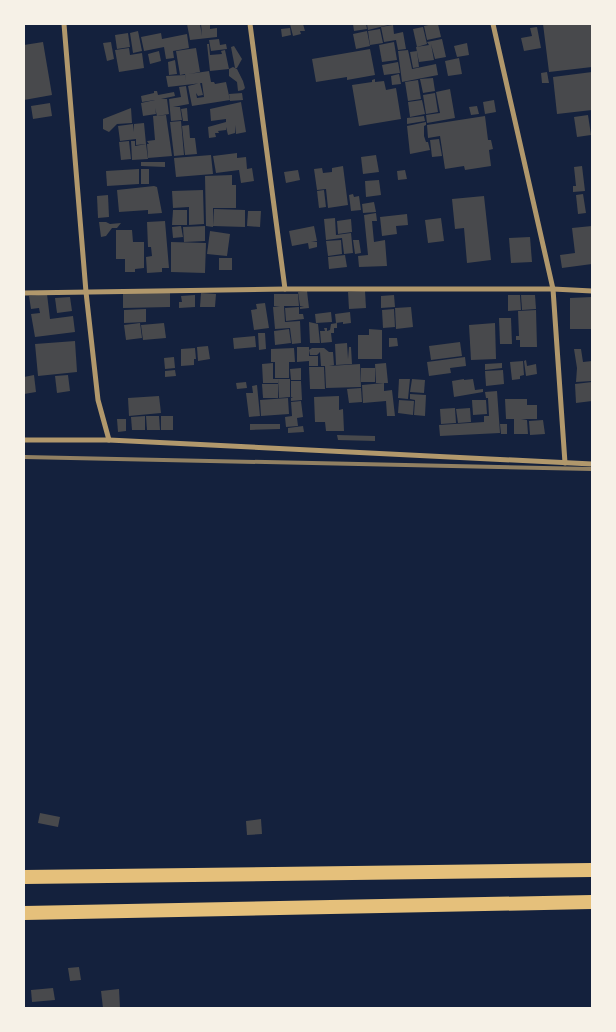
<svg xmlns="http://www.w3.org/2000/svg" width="616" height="1032" viewBox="0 0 616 1032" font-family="'Sofia Sans Condensed',sans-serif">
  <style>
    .building { fill: #48494c }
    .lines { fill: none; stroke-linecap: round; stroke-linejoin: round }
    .minor { stroke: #b1986c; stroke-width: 5 }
    .trunk { stroke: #e5c07b; stroke-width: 14 }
    .rail { stroke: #918062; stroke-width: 4 }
  </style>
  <rect width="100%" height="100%" fill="#14213d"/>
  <g class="building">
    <path d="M 187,24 L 200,24 L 202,36 L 201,24 L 210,24 L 210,29 L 217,28 L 217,37 L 190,40 Z"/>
    <path d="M 290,24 L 303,24 L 305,31 L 300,31 L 301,34 L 293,36 Z"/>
    <path d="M 353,24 L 366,24 L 367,29 L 354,31 Z"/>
    <path d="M 367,24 L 387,24 L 388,25 L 368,30 Z"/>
    <path d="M 433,24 L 438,24 L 441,37 L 427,40 L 424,26 Z"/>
    <path d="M 543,24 L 592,24 L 592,67 L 549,72 Z"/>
    <path d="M 393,25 L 394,34 L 403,32 L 406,49 L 398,50 L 396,40 L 384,42 L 381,27 Z"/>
    <path d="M 423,27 L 427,44 L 417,47 L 413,29 Z"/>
    <path d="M 537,27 L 541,48 L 524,51 L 521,38 L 532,36 L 530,28 Z"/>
    <path d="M 290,28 L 291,35 L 282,37 L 281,29 Z"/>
    <path d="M 380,29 L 383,43 L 370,45 L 368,31 Z"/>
    <path d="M 138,31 L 142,51 L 133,53 L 130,33 Z"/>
    <path d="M 367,31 L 370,46 L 356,49 L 353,34 Z"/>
    <path d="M 128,33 L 130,47 L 117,49 L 115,35 Z"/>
    <path d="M 161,33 L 162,39 L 187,34 L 189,48 L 173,51 L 174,58 L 166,59 L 164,47 L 144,51 L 141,37 Z"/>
    <path d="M 219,39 L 220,45 L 226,44 L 227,49 L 211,51 L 209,40 Z"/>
    <path d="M 442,39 L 446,57 L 435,59 L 431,44 L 434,60 L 419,62 L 416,47 L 429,45 L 427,42 Z"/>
    <path d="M 43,42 L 52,95 L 24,100 L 24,45 Z"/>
    <path d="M 111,42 L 114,59 L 107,61 L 103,43 Z"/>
    <path d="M 394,42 L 397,60 L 382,62 L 379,45 Z"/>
    <path d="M 467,43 L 469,55 L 457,57 L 454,46 Z"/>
    <path d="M 207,44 L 209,44 L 210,55 L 222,54 L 221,51 L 225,50 L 229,69 L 210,71 Z"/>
    <path d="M 234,46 L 242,59 L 237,68 L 235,68 L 231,47 Z"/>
    <path d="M 129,48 L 130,55 L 142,53 L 144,68 L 119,72 L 115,50 Z"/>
    <path d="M 196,48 L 200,72 L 189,74 L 209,71 L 211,82 L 214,82 L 215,84 L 226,82 L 230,100 L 192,106 L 188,86 L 200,83 L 203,95 L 198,96 L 196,93 L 197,98 L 204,97 L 202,83 L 168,87 L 166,76 L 185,75 L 186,81 L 185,74 L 180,75 L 176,51 Z"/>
    <path d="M 370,49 L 375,75 L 347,80 L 347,77 L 316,82 L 312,59 Z"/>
    <path d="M 408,50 L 412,69 L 436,64 L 438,75 L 402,82 L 398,51 Z"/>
    <path d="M 159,51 L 161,61 L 150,64 L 148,54 Z"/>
    <path d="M 417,51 L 419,67 L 413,68 L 410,52 Z"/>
    <path d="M 459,58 L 462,74 L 448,76 L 445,61 Z"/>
    <path d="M 175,60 L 177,74 L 169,75 L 168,62 Z"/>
    <path d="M 398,62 L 400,73 L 384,75 L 382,65 Z"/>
    <path d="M 233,67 L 237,69 L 243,81 L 245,88 L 243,90 L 238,91 L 237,82 L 229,76 L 229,69 Z"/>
    <path d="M 547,72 L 549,83 L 542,83 L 541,73 Z"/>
    <path d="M 592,72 L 592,110 L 557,114 L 553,77 Z"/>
    <path d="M 399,74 L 401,84 L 392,85 L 391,76 Z"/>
    <path d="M 433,78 L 435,91 L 423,93 L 420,79 Z"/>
    <path d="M 375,79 L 375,82 L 384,81 L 386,90 L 396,88 L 401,119 L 359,126 L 352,85 L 372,82 L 372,80 Z"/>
    <path d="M 418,80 L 421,99 L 408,101 L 405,82 Z"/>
    <path d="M 186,86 L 189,104 L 173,107 L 180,107 L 182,120 L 171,121 L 169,99 L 181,97 L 179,87 Z"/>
    <path d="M 450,89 L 455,118 L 427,123 L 426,115 L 440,113 L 436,92 Z"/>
    <path d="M 154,91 L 157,91 L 158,95 L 174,92 L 175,96 L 161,99 L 167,99 L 169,114 L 157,116 L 155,108 L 156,114 L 143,116 L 141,103 L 155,100 L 142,102 L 141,96 L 154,93 Z"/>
    <path d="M 242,93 L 243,100 L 230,101 L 229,94 Z"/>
    <path d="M 435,93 L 438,112 L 426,114 L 423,95 Z"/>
    <path d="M 422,100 L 425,114 L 410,117 L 408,102 Z"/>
    <path d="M 494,100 L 496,112 L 485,114 L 483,102 Z"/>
    <path d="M 241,102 L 246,132 L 236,134 L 235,125 L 235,133 L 228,135 L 226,127 L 226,130 L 218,131 L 219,133 L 215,133 L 216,137 L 209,138 L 208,127 L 226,122 L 226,119 L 211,121 L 210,109 Z"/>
    <path d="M 50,103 L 52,116 L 33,119 L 31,106 Z"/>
    <path d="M 477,106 L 479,114 L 471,115 L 469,107 Z"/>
    <path d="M 131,108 L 132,123 L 117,124 L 109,132 L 103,129 L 103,119 Z"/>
    <path d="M 187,108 L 188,121 L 183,121 L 181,109 Z"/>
    <path d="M 166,115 L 172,156 L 148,158 L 147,144 L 149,144 L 147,141 L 155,140 L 153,116 Z"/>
    <path d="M 588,115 L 591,135 L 577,137 L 574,117 Z"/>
    <path d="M 424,116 L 425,121 L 407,124 L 407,118 Z"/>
    <path d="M 485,116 L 488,140 L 491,140 L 493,149 L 489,150 L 491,166 L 465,170 L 464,166 L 445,169 L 440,136 L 428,138 L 427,125 Z"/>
    <path d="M 181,121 L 184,155 L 174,156 L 170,122 Z"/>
    <path d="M 426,122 L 426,125 L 424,126 L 424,136 L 426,142 L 428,142 L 430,150 L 410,154 L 407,126 Z"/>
    <path d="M 144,123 L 146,144 L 136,145 L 136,139 L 120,141 L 118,126 L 133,124 L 134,132 L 134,124 Z"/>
    <path d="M 189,125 L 190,138 L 195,138 L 197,154 L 185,155 L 182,126 Z"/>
    <path d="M 439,139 L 442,156 L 432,157 L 430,140 Z"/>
    <path d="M 129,141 L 131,159 L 121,160 L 119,142 Z"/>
    <path d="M 131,141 L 135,141 L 135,146 L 146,144 L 148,159 L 132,160 Z"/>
    <path d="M 237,153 L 237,158 L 246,157 L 247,169 L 252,168 L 254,181 L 241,183 L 239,170 L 216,173 L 213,156 Z"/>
    <path d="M 211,155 L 213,174 L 176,177 L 174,158 Z"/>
    <path d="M 376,155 L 379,172 L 363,174 L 361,157 Z"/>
    <path d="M 141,162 L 165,162 L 165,167 L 141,166 Z"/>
    <path d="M 343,166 L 348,205 L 328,208 L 326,189 L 317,190 L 314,169 L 322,168 L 323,173 L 332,172 L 332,168 Z"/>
    <path d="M 582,166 L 585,191 L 573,192 L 573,186 L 576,186 L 574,167 Z"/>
    <path d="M 139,169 L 139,184 L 107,186 L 106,171 Z"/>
    <rect x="141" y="169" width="8" height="15"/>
    <path d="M 298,170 L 300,180 L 286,183 L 284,172 Z"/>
    <path d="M 405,170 L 407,179 L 398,180 L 397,171 Z"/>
    <path d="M 232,175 L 232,185 L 236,185 L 236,208 L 213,208 L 213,227 L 206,226 L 205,176 Z"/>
    <path d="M 379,180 L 381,195 L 366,197 L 365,181 Z"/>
    <path d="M 154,186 L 157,187 L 162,213 L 148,214 L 148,210 L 119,212 L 117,190 Z"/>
    <path d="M 203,190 L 204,224 L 189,225 L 189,207 L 173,208 L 172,191 Z"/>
    <path d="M 324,190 L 326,207 L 319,208 L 317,191 Z"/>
    <path d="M 353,194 L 354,197 L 359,196 L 361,210 L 351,211 L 349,195 Z"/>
    <path d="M 583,194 L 586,213 L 578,214 L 576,195 Z"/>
    <path d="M 108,195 L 109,217 L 98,218 L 97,196 Z"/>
    <path d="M 484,196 L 491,260 L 467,263 L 464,228 L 455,229 L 452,199 Z"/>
    <path d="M 374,202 L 376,212 L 363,213 L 362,204 Z"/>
    <path d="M 214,209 L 245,210 L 245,227 L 213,226 Z"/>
    <path d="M 173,210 L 187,210 L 187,225 L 172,225 Z"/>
    <path d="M 248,211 L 261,211 L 260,227 L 247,226 Z"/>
    <path d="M 376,213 L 377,221 L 372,221 L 374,242 L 385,240 L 387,266 L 359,267 L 358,256 L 368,255 L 364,215 Z"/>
    <path d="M 407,214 L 408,225 L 396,226 L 397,234 L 382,236 L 380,217 Z"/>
    <path d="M 335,218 L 336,235 L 351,233 L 353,253 L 344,254 L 342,238 L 326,240 L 324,219 Z"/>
    <path d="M 441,218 L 444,241 L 428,243 L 425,220 Z"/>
    <path d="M 351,219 L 352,232 L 338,234 L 337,221 Z"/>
    <path d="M 165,221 L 169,268 L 162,268 L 162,272 L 147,273 L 146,257 L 152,256 L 151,247 L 148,247 L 147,222 Z"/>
    <path d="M 99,222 L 106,222 L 110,224 L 121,223 L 117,228 L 112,228 L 106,236 L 101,237 Z"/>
    <path d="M 181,226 L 183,237 L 173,238 L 172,227 Z"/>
    <path d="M 205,226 L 205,241 L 184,242 L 183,227 Z"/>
    <path d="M 314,226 L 317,241 L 311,242 L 317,242 L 317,247 L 309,249 L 308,243 L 292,246 L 289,231 Z"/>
    <path d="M 592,226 L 592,264 L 562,268 L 560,255 L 575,253 L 572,228 Z"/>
    <path d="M 116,230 L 132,230 L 133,242 L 144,242 L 144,268 L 135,269 L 135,272 L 125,272 L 125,259 L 116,259 Z"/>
    <path d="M 210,231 L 230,234 L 227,256 L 207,254 Z"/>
    <path d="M 530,237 L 532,262 L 511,263 L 509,238 Z"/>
    <path d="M 341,240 L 342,254 L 328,256 L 326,241 Z"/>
    <path d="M 353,240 L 359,240 L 361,253 L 355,254 Z"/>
    <path d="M 171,242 L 206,243 L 205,273 L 171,272 Z"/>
    <path d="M 345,255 L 347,267 L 329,269 L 328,257 Z"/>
    <rect x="219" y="258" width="13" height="12"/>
    <path d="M 307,291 L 309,308 L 300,309 L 300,307 L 304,306 L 300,306 L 298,292 Z"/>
    <path d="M 365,291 L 366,308 L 349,309 L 348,292 Z"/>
    <path d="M 170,292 L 170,307 L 123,308 L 123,293 Z"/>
    <path d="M 201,293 L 216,294 L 215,307 L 200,307 Z"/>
    <path d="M 47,294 L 50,319 L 73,316 L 75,332 L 35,337 L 31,314 L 40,313 L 39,308 L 31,309 L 29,296 Z"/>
    <path d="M 274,294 L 298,294 L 299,306 L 284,306 L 285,322 L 300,321 L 301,343 L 292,344 L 290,328 L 275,329 L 273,307 L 280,306 L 274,306 Z"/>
    <path d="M 195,295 L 195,307 L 179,308 L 179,302 L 182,302 L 181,296 Z"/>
    <path d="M 394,295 L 395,307 L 381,308 L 381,296 Z"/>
    <path d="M 508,295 L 520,295 L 521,310 L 508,311 Z"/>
    <path d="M 521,295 L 535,295 L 536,309 L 522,310 Z"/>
    <path d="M 70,297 L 72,311 L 57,313 L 55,298 Z"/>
    <path d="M 592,297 L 592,329 L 570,329 L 570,298 Z"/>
    <path d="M 265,303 L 269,328 L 254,330 L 251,310 L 257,309 L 256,304 Z"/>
    <path d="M 299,307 L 299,314 L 303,314 L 304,319 L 286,321 L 285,308 Z"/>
    <path d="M 411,307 L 413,327 L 396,329 L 395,308 Z"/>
    <path d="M 146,309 L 146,322 L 124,323 L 124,310 Z"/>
    <path d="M 394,309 L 395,327 L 383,328 L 382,310 Z"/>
    <path d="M 536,310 L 537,347 L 520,347 L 520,340 L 516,340 L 516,336 L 519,336 L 518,311 Z"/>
    <path d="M 331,312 L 332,322 L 316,323 L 315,314 Z"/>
    <path d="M 350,312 L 351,323 L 343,324 L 343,322 L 336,323 L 335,314 Z"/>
    <path d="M 499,318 L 511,318 L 512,344 L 500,344 Z"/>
    <path d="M 309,322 L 318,324 L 320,343 L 310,343 Z"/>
    <path d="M 140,323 L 142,338 L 126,340 L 124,325 Z"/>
    <path d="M 164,323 L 166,338 L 143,340 L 141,325 Z"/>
    <path d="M 337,323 L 337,328 L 334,328 L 334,333 L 331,333 L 332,342 L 321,343 L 320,331 L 325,331 L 324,328 L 327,328 L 327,331 L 330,330 L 331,324 Z"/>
    <path d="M 495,323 L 496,359 L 471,360 L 469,325 Z"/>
    <path d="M 289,329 L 291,343 L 275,345 L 274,331 Z"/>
    <path d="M 369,329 L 382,330 L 382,359 L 358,359 L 358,335 L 369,335 Z"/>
    <path d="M 258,333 L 265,333 L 266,349 L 259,350 Z"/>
    <path d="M 255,336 L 256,347 L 234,349 L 233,338 Z"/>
    <path d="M 389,338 L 397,338 L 398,346 L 389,347 Z"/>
    <path d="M 75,341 L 77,372 L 38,376 L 35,344 Z"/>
    <path d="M 460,342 L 462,356 L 431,360 L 429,346 Z"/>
    <path d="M 347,343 L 348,359 L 349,347 L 351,347 L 352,364 L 336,365 L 335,344 Z"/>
    <path d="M 208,346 L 210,359 L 198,361 L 197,347 Z"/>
    <path d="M 297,347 L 309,347 L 309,356 L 318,356 L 318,366 L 309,366 L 309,361 L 297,362 Z"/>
    <path d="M 195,348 L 196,359 L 194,359 L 194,365 L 181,366 L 181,349 Z"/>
    <path d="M 294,348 L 295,362 L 289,362 L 289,378 L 275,378 L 275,362 L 271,362 L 271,349 Z"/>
    <path d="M 312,348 L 324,348 L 329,352 L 333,352 L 334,365 L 329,366 L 360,364 L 361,387 L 326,388 L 325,366 L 321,366 L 320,352 L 317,355 L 310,355 L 309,350 Z"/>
    <path d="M 574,349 L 581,349 L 583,362 L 592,361 L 592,381 L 576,382 L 577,368 Z"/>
    <path d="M 174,357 L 175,368 L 165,369 L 164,358 Z"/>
    <path d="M 465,357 L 466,366 L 450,368 L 451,373 L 429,376 L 427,362 Z"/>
    <path d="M 526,360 L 527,366 L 536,364 L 537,374 L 526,376 L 524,361 Z"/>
    <path d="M 523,361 L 524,375 L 520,376 L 520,379 L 512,380 L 510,362 Z"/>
    <path d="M 273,363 L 273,379 L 278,379 L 278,383 L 263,383 L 262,364 Z"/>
    <path d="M 386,363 L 388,383 L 376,383 L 375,364 Z"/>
    <path d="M 502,363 L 502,368 L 485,370 L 485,364 Z"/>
    <path d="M 309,367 L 324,367 L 325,389 L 310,389 Z"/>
    <path d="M 301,368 L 301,380 L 291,380 L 290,369 Z"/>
    <rect x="361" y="368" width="14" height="14"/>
    <path d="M 175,370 L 176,376 L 165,377 L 165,371 Z"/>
    <path d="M 503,370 L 504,384 L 486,386 L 485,371 Z"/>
    <path d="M 34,375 L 36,392 L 24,394 L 24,377 Z"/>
    <path d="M 68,375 L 70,391 L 57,393 L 55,376 Z"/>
    <path d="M 278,379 L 290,379 L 290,397 L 279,398 Z"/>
    <path d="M 399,379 L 410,379 L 408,399 L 398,398 Z"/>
    <path d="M 412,379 L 425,380 L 424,393 L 410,392 Z"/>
    <path d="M 464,379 L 464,380 L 473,379 L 475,390 L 483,389 L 483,392 L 454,397 L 452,381 Z"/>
    <path d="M 291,381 L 301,381 L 302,400 L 291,401 L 291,398 L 293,397 L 291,397 Z"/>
    <path d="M 246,382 L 247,388 L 237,389 L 236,383 Z"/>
    <path d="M 592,382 L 592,401 L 576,403 L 575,384 Z"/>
    <path d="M 384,383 L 384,391 L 392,390 L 395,416 L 387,416 L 386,401 L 363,403 L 362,385 Z"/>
    <path d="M 262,384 L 278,384 L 278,398 L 263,398 Z"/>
    <path d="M 257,385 L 260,416 L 249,417 L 246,393 L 253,393 L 252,386 Z"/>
    <path d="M 361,388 L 362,402 L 349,403 L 347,389 Z"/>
    <path d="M 497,391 L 500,433 L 440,436 L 439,425 L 484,422 L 484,416 L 489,416 L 488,398 L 486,398 L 485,392 Z"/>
    <path d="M 410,394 L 426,395 L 425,416 L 414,415 L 415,400 L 410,399 Z"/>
    <path d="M 159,396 L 161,413 L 129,416 L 128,398 Z"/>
    <path d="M 339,396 L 339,410 L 343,409 L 344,431 L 326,431 L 325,422 L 315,422 L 314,397 Z"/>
    <path d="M 288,398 L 289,414 L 261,416 L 260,400 Z"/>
    <path d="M 505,399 L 527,399 L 527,405 L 537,405 L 537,419 L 521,419 L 527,420 L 528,434 L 514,434 L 514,419 L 506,419 Z"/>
    <path d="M 399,400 L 414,401 L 413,415 L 398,413 Z"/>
    <path d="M 472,400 L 486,400 L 487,414 L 473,415 Z"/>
    <path d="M 301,401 L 303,417 L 297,418 L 298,426 L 286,427 L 285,417 L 292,416 L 291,402 Z"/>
    <path d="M 455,408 L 456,423 L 441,424 L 440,409 Z"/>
    <path d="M 470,408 L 471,422 L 458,423 L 456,409 Z"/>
    <path d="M 145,416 L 145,430 L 132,430 L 131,417 Z"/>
    <path d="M 146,416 L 159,416 L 160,430 L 147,430 Z"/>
    <rect x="161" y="416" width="12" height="14"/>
    <path d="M 117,419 L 126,419 L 126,431 L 118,432 Z"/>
    <path d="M 543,420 L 545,434 L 530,435 L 529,421 Z"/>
    <path d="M 250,424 L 280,424 L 280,429 L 250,430 Z"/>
    <path d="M 500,424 L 507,424 L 507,434 L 501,434 Z"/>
    <path d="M 303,426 L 304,432 L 288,433 L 288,428 Z"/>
    <path d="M 337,435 L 375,436 L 375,441 L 338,440 Z"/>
    <path d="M 40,813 L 60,817 L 58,827 L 38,823 Z"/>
    <path d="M 261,819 L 262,834 L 247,835 L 246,821 Z"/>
    <path d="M 79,967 L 81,980 L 70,981 L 68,968 Z"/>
    <path d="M 53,988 L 55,1000 L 32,1002 L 31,990 Z"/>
    <path d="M 119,989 L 120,1008 L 103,1008 L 101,991 Z"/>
  </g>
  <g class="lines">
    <g class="minor">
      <path d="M 64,24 L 86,292 L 98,400 L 109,440"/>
      <path d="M 250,24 L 285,289"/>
      <path d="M 493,24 L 553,289 L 565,463"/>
      <path d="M 24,293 L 285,289 L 553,289 L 592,291"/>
      <path d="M 24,440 L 109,440 L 592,464"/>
    </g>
    <g class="trunk">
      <path d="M 24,877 L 592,870"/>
      <path d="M 24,913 L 592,902"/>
    </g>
    <path class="rail" d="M 24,457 L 592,469"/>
  </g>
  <rect width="616" height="1032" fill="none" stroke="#f6f1e7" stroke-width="50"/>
</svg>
